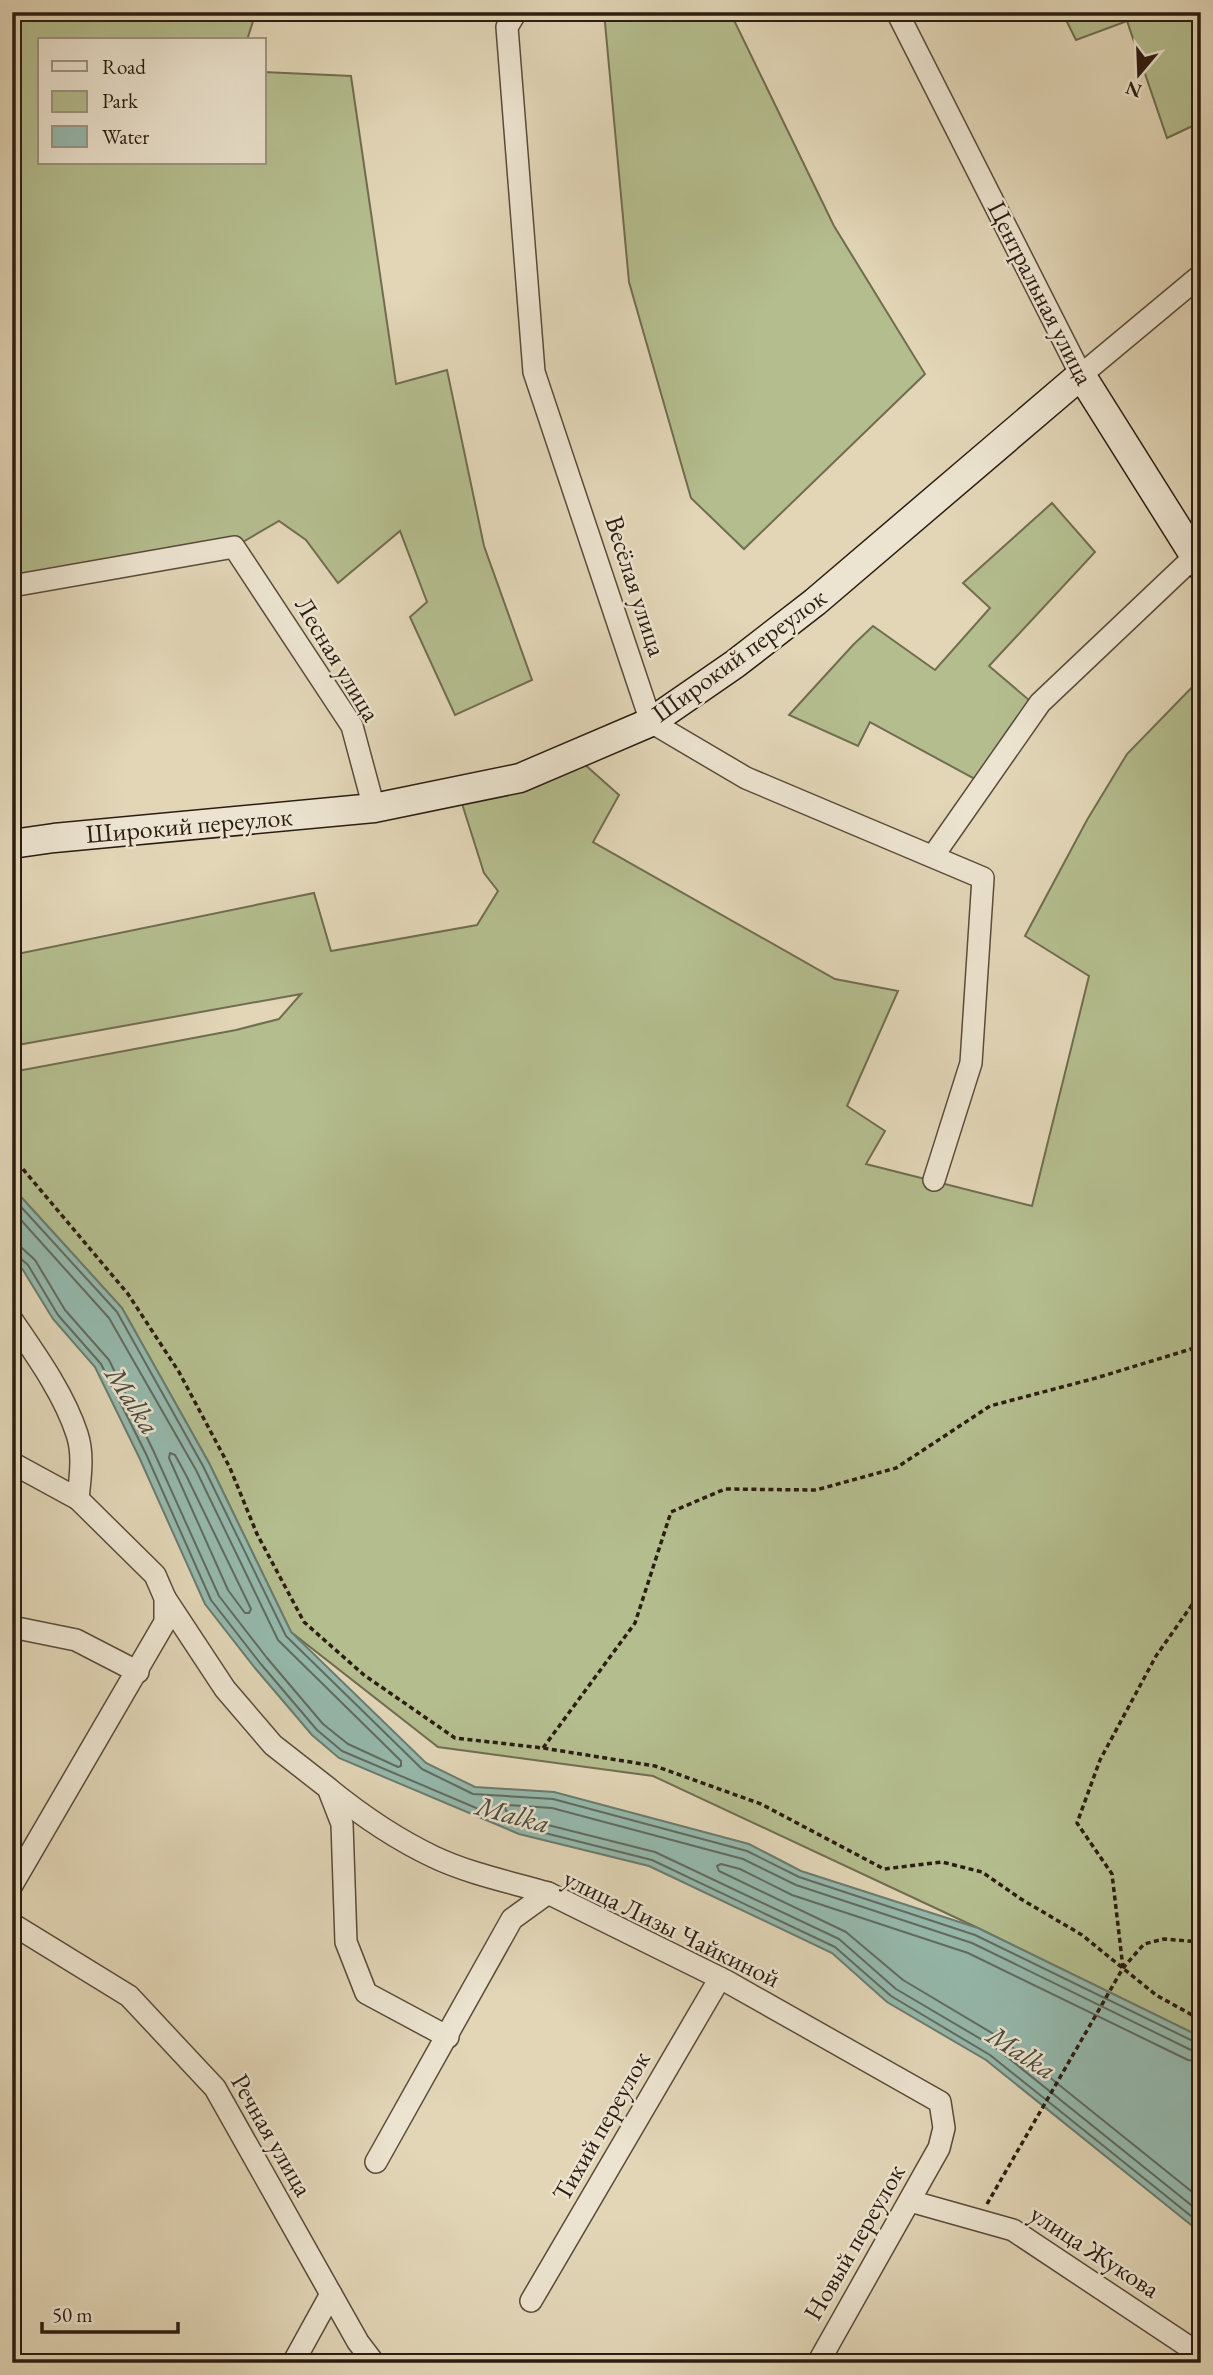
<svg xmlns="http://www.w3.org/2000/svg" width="1213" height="2375" viewBox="0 0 1213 2375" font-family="'EB Garamond',serif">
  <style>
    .green { fill: #b4bd8e; stroke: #706d50; stroke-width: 2 }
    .water { fill: #95b9ad; stroke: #6b7b6f; stroke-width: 2 }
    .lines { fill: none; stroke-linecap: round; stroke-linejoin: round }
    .shore { stroke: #606b60; stroke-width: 2 }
    .street-casing { stroke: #5a4b3b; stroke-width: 24 }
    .secondary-casing { stroke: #2c1d12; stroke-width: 31 }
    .path { stroke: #2c1d12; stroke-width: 3.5; stroke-dasharray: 5 3.5; stroke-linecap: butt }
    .street { stroke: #ece4d0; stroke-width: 21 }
    .secondary { stroke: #ece4d0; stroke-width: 28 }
    .labels { text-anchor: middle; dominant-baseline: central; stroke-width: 5; stroke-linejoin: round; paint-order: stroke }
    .street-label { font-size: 26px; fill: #2c1d12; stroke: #ece4d0 }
    .water-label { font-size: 28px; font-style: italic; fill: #4c4c40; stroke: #ece4d0 }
  </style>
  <rect width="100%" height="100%" fill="#e2d6b7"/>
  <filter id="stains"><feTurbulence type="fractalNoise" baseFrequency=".00286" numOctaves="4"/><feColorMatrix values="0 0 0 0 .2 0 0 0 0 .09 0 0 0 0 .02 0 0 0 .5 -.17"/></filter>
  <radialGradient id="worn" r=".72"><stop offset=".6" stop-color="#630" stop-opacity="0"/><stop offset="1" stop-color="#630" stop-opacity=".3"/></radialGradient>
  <g class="green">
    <path d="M 12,12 L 256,12 L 247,40 L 40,40 L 40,163 L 264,163 L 264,72 L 351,76 L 396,384 L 447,370 L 484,546 L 532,680 L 455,715 L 410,617 L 427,602 L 400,531 L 338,583 L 306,540 L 279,521 L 234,547 L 12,586 Z"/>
    <path d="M 604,12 L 730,12 L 834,226 L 925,374 L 744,549 L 691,498 L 629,282 Z"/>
    <path d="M 1062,12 L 1201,12 L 1201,122 L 1167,138 L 1127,21 L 1076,40 Z"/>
    <path d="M 1052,503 L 1095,552 L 989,666 L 1029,700 L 1034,713 L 984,784 L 870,722 L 858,746 L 789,715 L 853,645 L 873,626 L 935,670 L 990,608 L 963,583 Z"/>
    <path d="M 1201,678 L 1201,2037 L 978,1928 L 653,1776 L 438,1747 L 291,1632 L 209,1463 L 122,1308 L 12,1187 L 12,1072 L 236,1030 L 279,1019 L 301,994 L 12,1046 L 12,955 L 314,893 L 331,951 L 477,925 L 498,891 L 484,873 L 458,791 L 574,755 L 619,795 L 593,842 L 835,979 L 898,991 L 847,1106 L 885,1131 L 866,1164 L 1032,1206 L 1089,976 L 1025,936 L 1087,820 L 1127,754 Z"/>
  </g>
  <path class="water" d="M 12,1187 L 122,1308 L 209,1463 L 291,1632 L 426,1763 L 475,1787 L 554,1792 L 749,1844 L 801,1871 L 978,1928 L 1201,2037 L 1201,2233 L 986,2060 L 887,2002 L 832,1953 L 649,1866 L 519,1834 L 339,1758 L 312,1735 L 255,1668 L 205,1604 L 139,1457 L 95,1367 L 53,1319 L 23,1270 L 12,1260 Z"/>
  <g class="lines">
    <g class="shore">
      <path d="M 12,1197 L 117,1312 L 203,1466 L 286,1636 L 422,1769 L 473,1794 L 553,1799 L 747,1851 L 799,1877 L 975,1935 L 1195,2042 L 1201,2043"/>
      <path d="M 12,1210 L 109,1318 L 196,1470 L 278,1640 L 401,1761 L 401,1766 L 398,1767 L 348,1744 L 323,1724 L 267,1658 L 219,1596 L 153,1450 L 109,1360 L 65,1310 L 35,1260 L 22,1248 L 12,1246"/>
      <path d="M 12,1255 L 19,1257 L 28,1265 L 58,1315 L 101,1364 L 146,1454 L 211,1600 L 260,1663 L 317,1730 L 342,1751 L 521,1827 L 652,1860 L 835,1947 L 891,1996 L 990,2055 L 1201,2224"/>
      <path d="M 170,1453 L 175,1455 L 186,1475 L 251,1609 L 249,1613 L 245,1613 L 228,1590 L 169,1458 Z"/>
      <path d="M 1201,2052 L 1191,2050 L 972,1943 L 796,1885 L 743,1859 L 552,1808 L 508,1805 L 505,1807 L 506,1811 L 524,1819 L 655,1852 L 839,1939 L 896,1989 L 996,2048 L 1201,2213"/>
      <path d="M 1201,2062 L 1188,2060 L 968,1953 L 792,1895 L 740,1869 L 721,1864 L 717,1866 L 719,1871 L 846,1932 L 903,1980 L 1002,2039 L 1201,2199"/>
    </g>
    <defs>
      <g id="street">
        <path d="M 516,12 L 507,27 L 534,372 L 651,722 L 746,778 L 983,878 L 971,1063 L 934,1180"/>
        <path d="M 897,12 L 1081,375 L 1201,275"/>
        <path d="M 12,586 L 234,547 L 352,726 L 374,808"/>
        <path d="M 933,856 L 1040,703 L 1194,557"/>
        <path d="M 12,1320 C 36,1355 64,1394 77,1434 C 84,1455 80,1478 78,1499"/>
        <path d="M 12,1463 L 78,1499 L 155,1575 L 165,1598 L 165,1622 L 12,1885"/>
        <path d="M 165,1598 L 225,1689 L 273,1745 L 328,1788 L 342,1824 L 346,1942 L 366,1993 L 448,2037"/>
        <path d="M 12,1627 L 76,1640 L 138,1672"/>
        <path d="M 329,1789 C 361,1815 396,1839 434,1857 C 470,1874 510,1882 548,1893"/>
        <path d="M 12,1924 L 129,1996 L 215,2088 L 358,2342 L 374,2363"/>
        <path d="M 376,2162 L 512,1919 L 548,1893 L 726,1981 L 940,2102 L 944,2128 L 939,2148 L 818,2363"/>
        <path d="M 910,2201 L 1013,2230 L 1201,2355"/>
        <path d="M 531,2301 L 720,1978"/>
        <path d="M 293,2363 L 331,2294"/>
      </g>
      <path id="secondary" d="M 12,844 L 54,838 L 374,808 L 520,778 L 651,722 L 735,664 L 815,602 L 1081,375 L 1201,566"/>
    </defs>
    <use href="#street" class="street-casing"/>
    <use href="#secondary" class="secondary-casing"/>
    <g class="path">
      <path d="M 12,1156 L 128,1294 L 179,1372 L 230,1468 L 257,1534 L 304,1622 L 364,1675 L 455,1738 L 543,1748 L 655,1766 L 761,1804 L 884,1869 L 942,1862 L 982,1872 L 1021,1899 L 1082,1935 L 1156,1995 L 1201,2020"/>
      <path d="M 543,1748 L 635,1623 L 671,1512 L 725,1489 L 816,1490 L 896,1468 L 990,1406 L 1096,1378 L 1201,1346"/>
      <path d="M 1123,1968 L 1112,1874 L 1077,1823 L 1100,1760 L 1156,1656 L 1201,1592"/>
      <path d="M 987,2204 L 1123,1968 L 1144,1944 L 1164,1939 L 1201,1942"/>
    </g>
    <use href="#street" class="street"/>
    <use href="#secondary" class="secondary"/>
  </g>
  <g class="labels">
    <g class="street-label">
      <text transform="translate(1041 293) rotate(63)">Центральная улица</text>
      <text transform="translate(636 586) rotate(72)">Весёлая улица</text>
      <text transform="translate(739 655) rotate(-36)">Широкий переулок</text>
      <text transform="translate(338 659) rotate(59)">Лесная улица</text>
      <text transform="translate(189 825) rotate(-5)">Широкий переулок</text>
      <text transform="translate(672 1928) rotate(26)">улица Лизы Чайкиной</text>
      <text transform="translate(601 2126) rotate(-60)">Тихий переулок</text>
      <text transform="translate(272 2135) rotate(60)">Речная улица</text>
      <text transform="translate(854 2242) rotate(-60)">Новый переулок</text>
      <text transform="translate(1095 2251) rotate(33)">улица Жукова</text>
    </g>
    <g class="water-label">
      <text transform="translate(133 1400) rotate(57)">Malka</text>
      <text transform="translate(513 1814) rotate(15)">Malka</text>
      <text transform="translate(1022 2052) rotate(33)">Malka</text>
    </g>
  </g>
  <rect width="1213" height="2375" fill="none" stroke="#e2d6b7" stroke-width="42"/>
  <rect x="14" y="14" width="1185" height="2347" fill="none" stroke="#2c1d12" stroke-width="3.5"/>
  <rect x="21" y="21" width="1171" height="2333" fill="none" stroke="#2c1d12" stroke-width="2"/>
  <rect x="38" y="38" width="228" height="126" fill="#ece4d0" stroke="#9f9484" stroke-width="2"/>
  <rect x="52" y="61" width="35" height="10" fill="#ece4d0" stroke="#9f9484" stroke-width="2"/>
  <text x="102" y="74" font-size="21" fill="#2c1d12">Road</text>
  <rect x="52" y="91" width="35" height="21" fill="#b4bd8e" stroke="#9f9484" stroke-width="2"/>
  <text x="102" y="108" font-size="21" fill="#2c1d12">Park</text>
  <rect x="52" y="126" width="35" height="21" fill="#95b9ad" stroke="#9f9484" stroke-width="2"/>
  <text x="102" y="144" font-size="21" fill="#2c1d12">Water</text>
  <g transform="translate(1139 74) rotate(199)" stroke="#ece4d0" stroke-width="5" paint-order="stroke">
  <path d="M0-5L12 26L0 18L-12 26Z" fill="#2c1d12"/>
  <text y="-10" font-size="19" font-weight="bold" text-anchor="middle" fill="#2c1d12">N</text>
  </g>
  <path d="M42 2322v10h136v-10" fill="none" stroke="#2c1d12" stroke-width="3.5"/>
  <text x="52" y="2322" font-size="21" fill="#2c1d12" stroke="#ece4d0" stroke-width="5" paint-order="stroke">50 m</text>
  <rect width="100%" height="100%" filter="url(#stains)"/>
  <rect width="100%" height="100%" fill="url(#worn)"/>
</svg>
